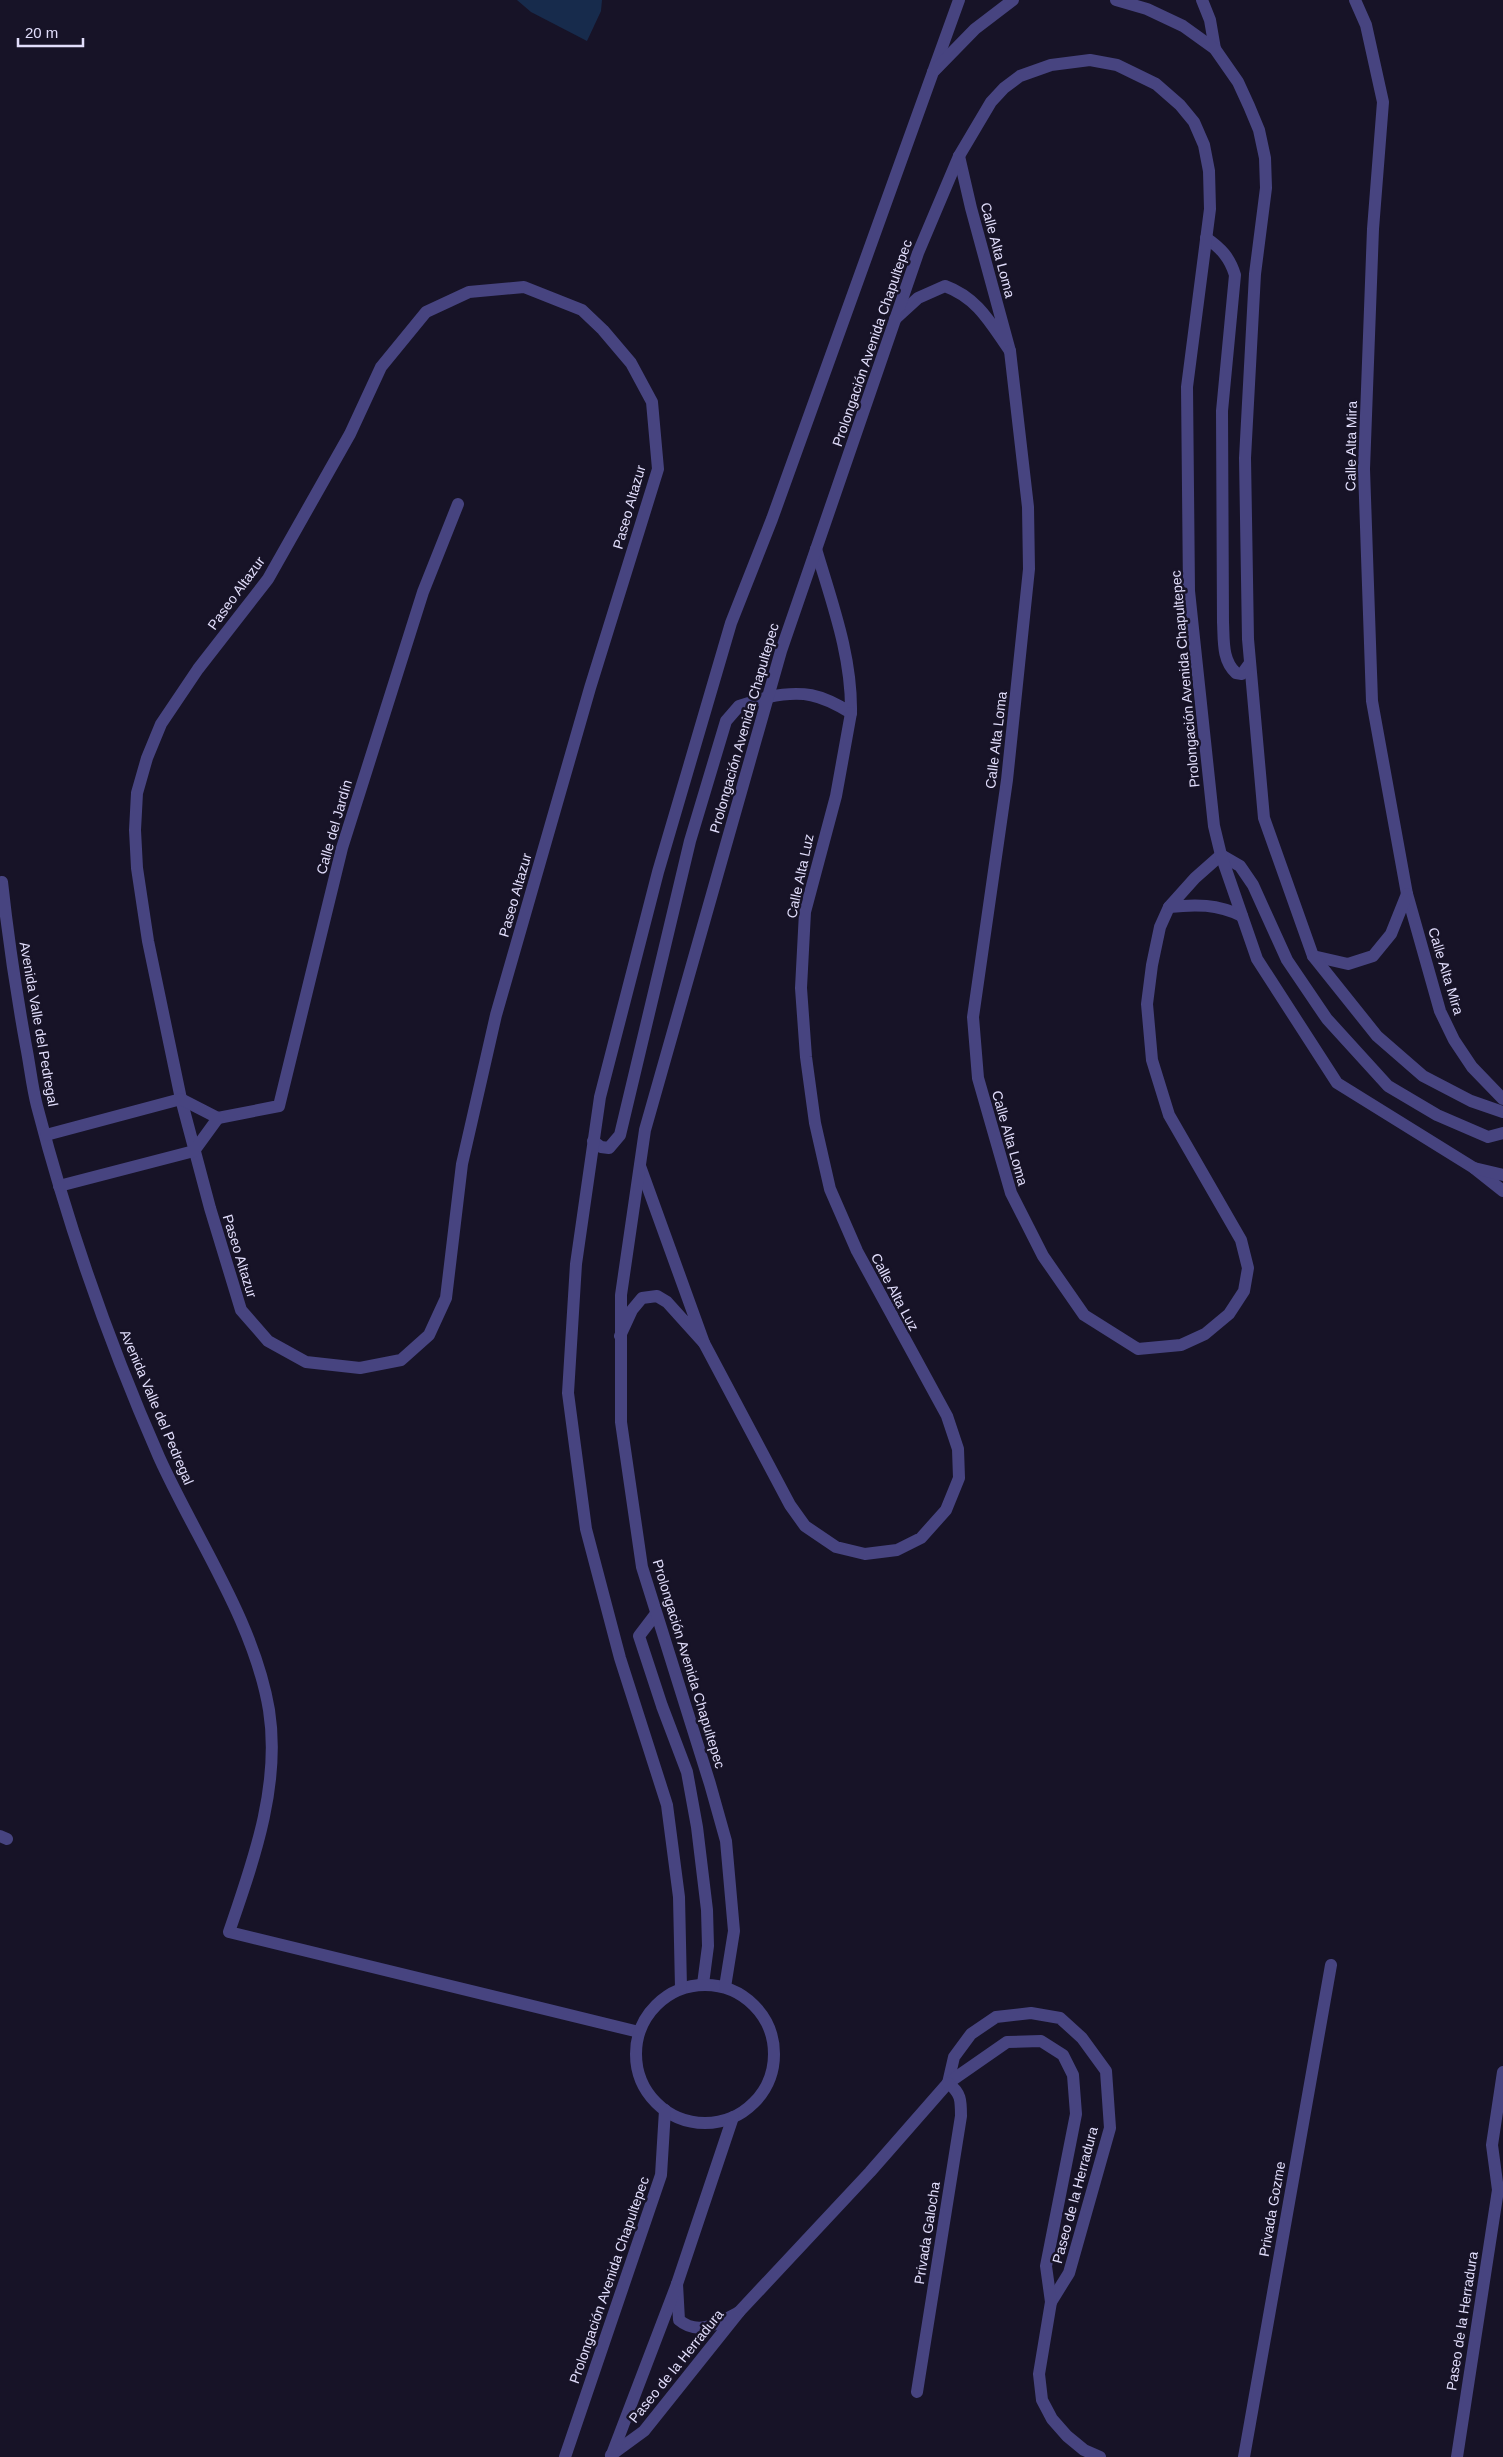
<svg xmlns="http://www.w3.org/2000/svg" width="1503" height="2457" viewBox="0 0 1503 2457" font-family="Arial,sans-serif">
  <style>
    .water { fill: #172b4c }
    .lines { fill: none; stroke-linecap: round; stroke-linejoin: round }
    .service { stroke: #474480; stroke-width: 12 }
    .minor { stroke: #474480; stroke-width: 12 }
    .tertiary { stroke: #474480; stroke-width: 12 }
    .labels { text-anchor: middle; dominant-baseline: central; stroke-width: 5; stroke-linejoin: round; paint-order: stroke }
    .street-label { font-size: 14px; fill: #e1ddfb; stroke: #171327 }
  </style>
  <rect width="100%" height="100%" fill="#171327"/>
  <path class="water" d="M 517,0 L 602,0 L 601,11 L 587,41 L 531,12 Z"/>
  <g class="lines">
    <path class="service" d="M 0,1836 L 7,1839"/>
    <g class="minor">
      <path d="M 1202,0 L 1210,20 L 1215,49"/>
      <path d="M 1355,0 L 1366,25 L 1383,102 L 1373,229 L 1364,469 L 1372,701 L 1407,894 L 1440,1011 L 1454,1040 L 1472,1067 L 1503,1099"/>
      <path d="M 933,72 L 959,0"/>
      <path d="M 524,287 L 582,310 L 603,330 L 631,363 L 652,402 L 658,469 L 590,688 L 496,1015 L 462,1164 L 446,1298 L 429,1335 L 401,1360 L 360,1368 L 306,1362 L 268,1341 L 241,1310 L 210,1208 L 181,1099 L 148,941 L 137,868 L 135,830 L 137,793 L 147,758 L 161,724 L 198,669 L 268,579 L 350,434 L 381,367 L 426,312 L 469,292 Z"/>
      <path d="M 895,319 L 918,298 L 945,286 C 978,298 991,324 1010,351 L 971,208 L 959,156"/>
      <path d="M 1010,351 L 1028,507 L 1029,569 L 1007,780 L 973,1017 L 978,1078 L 1011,1193 L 1043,1256 L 1084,1315 L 1138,1349 L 1181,1345 L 1205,1334 L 1229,1314 L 1244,1291 L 1248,1268 L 1241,1240 L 1169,1115 L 1152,1060 L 1147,1004 L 1152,965 L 1160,927 L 1169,907"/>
      <path d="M 768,697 C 803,690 821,694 851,713 C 852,656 832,603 816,549"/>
      <path d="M 1221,855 L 1195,878 L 1169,907 C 1196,904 1217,904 1242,916"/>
      <path d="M 2,882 C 8,937 16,991 26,1046 C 30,1066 32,1087 37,1106 C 68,1226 109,1343 159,1457 C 196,1539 254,1621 269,1710 C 281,1786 253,1862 229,1932 L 639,2032"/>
      <path d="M 1313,956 L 1348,964 L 1373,956 L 1391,934 L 1407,894"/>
      <path d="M 218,1118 L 279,1106 L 342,848 L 423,592 L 458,504"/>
      <path d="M 46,1135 L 181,1099 L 218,1118 L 194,1151 L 59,1186"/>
      <path d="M 1474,1168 L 1503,1191"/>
      <path d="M 620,1336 L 632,1310 L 642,1298 L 657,1296 L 667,1302 L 704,1343 L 640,1166"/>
      <path d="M 704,1343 L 790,1505 L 805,1526 L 836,1547 L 865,1554 L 897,1550 L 921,1538 L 946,1510 L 959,1478 L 958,1449 L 947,1416 L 857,1251 L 830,1189 L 815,1123 L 806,1057 L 801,988 L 805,912 L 836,796 L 851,713"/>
      <path d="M 948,2083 L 954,2057 L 971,2034 L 996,2017 L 1031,2013 L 1060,2018 L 1082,2038 L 1106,2071 L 1110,2128 L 1069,2273 L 1051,2302"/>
      <path d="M 739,2312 L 870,2172 L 948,2083 L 1007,2042 L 1041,2041 L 1063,2055 L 1073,2075 L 1076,2114 L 1046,2266 L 1051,2302 L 1039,2374 L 1042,2400 L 1052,2419 L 1067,2436 L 1084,2450 L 1100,2457"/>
      <path d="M 917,2392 L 961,2116 C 961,2100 961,2093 948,2083"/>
      <path d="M 612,2457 L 611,2455 L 644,2431 L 739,2312 C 720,2322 699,2337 679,2320 L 677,2284"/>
      <path d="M 1244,2457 L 1331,1965"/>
      <path d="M 1457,2457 L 1498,2190 L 1492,2145 L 1503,2072"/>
    </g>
    <g class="tertiary">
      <path d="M 1116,0 L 1147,9 L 1183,26 L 1215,49 L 1238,82 L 1249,106 L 1259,130 L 1265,158 L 1266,188 L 1255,274 L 1245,458 L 1248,639 L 1264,818 L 1313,956 L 1377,1036 L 1423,1076 L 1471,1101 L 1503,1112"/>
      <path d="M 1206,238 C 1221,248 1230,258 1235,275 L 1222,411 L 1223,622 C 1224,641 1222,660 1236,673 L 1242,674 L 1250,663"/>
      <path d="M 1221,855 L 1240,866 L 1253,885 L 1287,960 L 1327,1019 L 1388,1086 L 1437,1115 L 1488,1137 L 1503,1133"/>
      <path d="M 593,1141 L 601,1147 L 609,1148 L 620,1135 L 690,841 L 726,721 L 739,706 L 768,697"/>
      <path d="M 655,1615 L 639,1636 L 662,1706 L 687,1772 L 697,1827 L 707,1910 L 708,1946 L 703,1984"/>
      <circle cx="705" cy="2054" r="69"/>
      <path d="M 725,1987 L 734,1931 L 726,1841 L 710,1784 L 642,1567 L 621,1422 L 621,1295 L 645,1130 L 781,651 L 918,253 L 959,156 L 991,102 L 1004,88 L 1020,76 L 1051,65 L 1090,60 L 1117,65 L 1156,84 L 1180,105 L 1194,122 L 1204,145 L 1209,171 L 1210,209 L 1187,387 L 1189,591 L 1214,826 L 1221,855 L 1257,959 L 1337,1083 L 1474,1168 L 1503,1175"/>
      <path d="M 681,1988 L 679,1897 L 667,1805 L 620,1658 L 586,1529 L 568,1393 L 576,1264 L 600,1097 L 658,872 L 731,623 L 772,519 L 933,72 L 975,29 L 1013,0"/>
      <path d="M 565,2457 L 661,2175 L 665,2110"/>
      <path d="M 611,2457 L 677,2284 L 733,2117"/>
    </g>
  </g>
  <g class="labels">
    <g class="street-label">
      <text transform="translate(998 250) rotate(75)">Calle Alta Loma</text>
      <text transform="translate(872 343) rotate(-71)">Prolongación Avenida Chapultepec</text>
      <text transform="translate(1351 446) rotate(-89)">Calle Alta Mira</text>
      <text transform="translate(629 507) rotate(-74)">Paseo Altazur</text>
      <text transform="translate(236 593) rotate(-54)">Paseo Altazur</text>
      <text transform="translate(1185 679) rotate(-95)">Prolongación Avenida Chapultepec</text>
      <text transform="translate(744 728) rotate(-74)">Prolongación Avenida Chapultepec</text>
      <text transform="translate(996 740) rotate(-83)">Calle Alta Loma</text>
      <text transform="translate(334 827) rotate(-74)">Calle del Jardín</text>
      <text transform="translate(800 876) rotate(-78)">Calle Alta Luz</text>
      <text transform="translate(515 895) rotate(-74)">Paseo Altazur</text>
      <text transform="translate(1446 971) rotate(73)">Calle Alta Mira</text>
      <text transform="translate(39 1024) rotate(80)">Avenida Valle del Pedregal</text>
      <text transform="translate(1010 1138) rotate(74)">Calle Alta Loma</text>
      <text transform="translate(240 1256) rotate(73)">Paseo Altazur</text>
      <text transform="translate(895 1292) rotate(62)">Calle Alta Luz</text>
      <text transform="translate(157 1407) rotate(67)">Avenida Valle del Pedregal</text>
      <text transform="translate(689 1664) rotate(73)">Prolongación Avenida Chapultepec</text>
      <text transform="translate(1075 2195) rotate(-75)">Paseo de la Herradura</text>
      <text transform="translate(1272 2209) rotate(-80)">Privada Gozme</text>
      <text transform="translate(927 2233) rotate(-81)">Privada Galocha</text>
      <text transform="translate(609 2280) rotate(-71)">Prolongación Avenida Chapultepec</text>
      <text transform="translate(1462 2321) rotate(-81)">Paseo de la Herradura</text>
      <text transform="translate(676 2366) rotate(-51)">Paseo de la Herradura</text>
    </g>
  </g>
  <path d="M18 38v8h65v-8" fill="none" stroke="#e1ddfb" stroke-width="2.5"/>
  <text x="25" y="38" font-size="15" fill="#e1ddfb" stroke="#171327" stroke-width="4" paint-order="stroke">20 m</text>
</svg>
